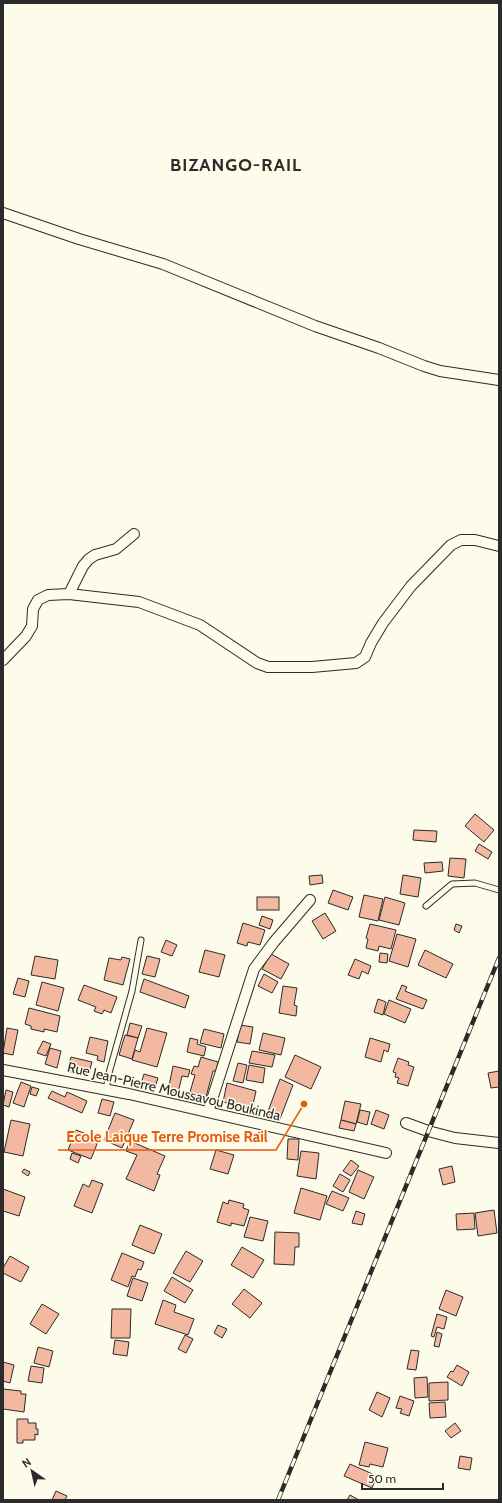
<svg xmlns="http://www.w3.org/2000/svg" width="502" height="1503" viewBox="0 0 502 1503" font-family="Cabin,sans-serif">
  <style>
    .building { fill: #f2b8a0; stroke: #2b2b2b }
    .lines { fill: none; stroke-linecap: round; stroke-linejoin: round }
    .service-casing { stroke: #2b2b2b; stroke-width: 7 }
    .minor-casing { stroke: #2b2b2b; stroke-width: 12 }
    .service { stroke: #fdfbea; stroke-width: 5 }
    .minor { stroke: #fdfbea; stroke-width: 10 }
    .rail-casing { stroke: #2b2b2b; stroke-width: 4.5 }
    .rail { stroke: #fdfbea; stroke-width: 3; stroke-dasharray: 9; stroke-linecap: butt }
    .labels { text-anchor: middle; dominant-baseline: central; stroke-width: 3; stroke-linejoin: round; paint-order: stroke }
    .street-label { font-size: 14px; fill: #2b2b2b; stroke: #fdfbea }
    .district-label { font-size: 18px; font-weight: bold; letter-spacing: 1px; fill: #2b2b2b; stroke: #fdfbea }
    .leader { fill: none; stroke: #e8590c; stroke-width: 1.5 }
    .callout-dot { fill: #e8590c; stroke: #fdfbea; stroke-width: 1.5 }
    .callout-label { font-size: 15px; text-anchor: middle; font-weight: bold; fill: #e8590c; stroke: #fdfbea; stroke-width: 3; stroke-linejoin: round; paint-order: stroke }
  </style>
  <rect width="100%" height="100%" fill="#fdfbea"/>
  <g class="building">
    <path d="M 475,814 L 494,830 L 484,842 L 465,826 Z"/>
    <path d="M 414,830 L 437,831 L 436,842 L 413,840 Z"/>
    <path d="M 479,844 L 492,852 L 488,859 L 475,851 Z"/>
    <path d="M 450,858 L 466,859 L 464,878 L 448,876 Z"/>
    <path d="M 442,862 L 443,871 L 425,873 L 424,863 Z"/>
    <path d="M 322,875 L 323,883 L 310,885 L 309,876 Z"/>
    <path d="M 403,875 L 421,878 L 418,897 L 400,894 Z"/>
    <path d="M 333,890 L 353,897 L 348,910 L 328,903 Z"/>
    <path d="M 364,895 L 383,899 L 378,921 L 359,917 Z"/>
    <rect x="257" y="897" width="22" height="13"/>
    <path d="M 385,897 L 405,903 L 399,925 L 379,920 Z"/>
    <path d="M 325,913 L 336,931 L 323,939 L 312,921 Z"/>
    <path d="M 262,916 L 273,920 L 270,929 L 259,925 Z"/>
    <path d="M 243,923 L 265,930 L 260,945 L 248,942 L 247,946 L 237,943 Z"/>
    <path d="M 370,924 L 396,930 L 391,949 L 379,946 L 378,951 L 366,948 L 368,939 L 366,938 Z"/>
    <path d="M 456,924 L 462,926 L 459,933 L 454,930 Z"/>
    <path d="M 397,934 L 416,939 L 408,967 L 389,961 Z"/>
    <path d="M 166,940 L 177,945 L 172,956 L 161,952 Z"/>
    <path d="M 205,950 L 225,955 L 219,977 L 199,972 Z"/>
    <path d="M 425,950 L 453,964 L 446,978 L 418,965 Z"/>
    <path d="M 380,953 L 388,954 L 387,963 L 379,962 Z"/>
    <path d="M 271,954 L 289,964 L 281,979 L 262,969 Z"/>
    <path d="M 35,956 L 58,960 L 55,979 L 31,975 Z"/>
    <path d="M 147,956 L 160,959 L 155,977 L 142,974 Z"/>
    <path d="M 122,957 L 130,959 L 123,985 L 104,980 L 109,958 L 121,960 Z"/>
    <path d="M 355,959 L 371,966 L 368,974 L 362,971 L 359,979 L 348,975 Z"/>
    <path d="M 264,974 L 278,982 L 272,993 L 258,986 Z"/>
    <path d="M 18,978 L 29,981 L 25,997 L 13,994 Z"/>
    <path d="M 144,979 L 189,996 L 185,1008 L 140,992 Z"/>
    <path d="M 42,982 L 64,988 L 58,1011 L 36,1005 Z"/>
    <path d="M 84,985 L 117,997 L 111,1013 L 104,1010 L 102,1014 L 94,1011 L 96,1007 L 78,1000 Z"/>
    <path d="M 402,985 L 407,987 L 405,991 L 427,1000 L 423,1009 L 396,999 Z"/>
    <path d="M 283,986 L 297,988 L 294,1005 L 297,1006 L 296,1016 L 279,1013 Z"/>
    <path d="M 378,999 L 386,1002 L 383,1015 L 374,1012 Z"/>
    <path d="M 389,1000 L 411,1009 L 405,1023 L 384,1014 Z"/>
    <path d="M 29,1008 L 60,1016 L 57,1032 L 44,1029 L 44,1032 L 31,1029 L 31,1026 L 25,1024 Z"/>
    <path d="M 130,1023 L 142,1026 L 138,1038 L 127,1035 Z"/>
    <path d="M 240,1025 L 253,1027 L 250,1044 L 237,1042 Z"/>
    <path d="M 7,1028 L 18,1030 L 13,1055 L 3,1053 Z"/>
    <path d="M 147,1028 L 167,1033 L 157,1067 L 132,1060 L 135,1050 L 140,1052 Z"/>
    <path d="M 204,1029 L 224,1034 L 221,1048 L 200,1043 Z"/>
    <path d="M 263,1033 L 285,1038 L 281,1055 L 259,1050 Z"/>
    <path d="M 125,1035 L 138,1038 L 132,1059 L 119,1055 Z"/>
    <path d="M 90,1037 L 108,1041 L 104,1062 L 97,1060 L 98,1056 L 86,1053 Z"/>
    <path d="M 190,1038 L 198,1040 L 197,1044 L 206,1047 L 204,1056 L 187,1052 Z"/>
    <path d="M 370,1038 L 390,1044 L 388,1052 L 384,1050 L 381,1062 L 365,1057 Z"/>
    <path d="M 43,1041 L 51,1044 L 46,1056 L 37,1053 Z"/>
    <path d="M 50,1048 L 61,1051 L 57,1068 L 45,1064 Z"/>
    <path d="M 252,1051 L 275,1055 L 272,1067 L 249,1063 Z"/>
    <path d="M 295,1055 L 321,1067 L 311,1089 L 285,1077 Z"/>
    <path d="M 71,1057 L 92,1062 L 88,1076 L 67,1071 Z"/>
    <path d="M 201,1057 L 218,1062 L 216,1071 L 213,1071 L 206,1097 L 190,1092 L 195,1075 L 191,1074 L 194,1066 L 198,1067 Z"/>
    <path d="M 398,1058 L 409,1062 L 408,1065 L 414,1067 L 408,1086 L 397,1083 L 399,1078 L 395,1077 L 396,1073 L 393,1072 Z"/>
    <path d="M 238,1063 L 247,1065 L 243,1083 L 233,1081 Z"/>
    <path d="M 249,1065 L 265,1068 L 263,1083 L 246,1080 Z"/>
    <path d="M 173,1066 L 190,1070 L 188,1077 L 182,1076 L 178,1093 L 168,1091 Z"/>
    <path d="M 499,1071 L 499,1087 L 491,1088 L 488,1073 Z"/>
    <path d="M 144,1074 L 158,1078 L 154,1090 L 140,1086 Z"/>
    <path d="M 280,1079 L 293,1085 L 280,1119 L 267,1114 Z"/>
    <path d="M 21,1082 L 31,1086 L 24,1107 L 13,1103 Z"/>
    <path d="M 227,1083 L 256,1091 L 252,1109 L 223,1102 Z"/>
    <path d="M 32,1087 L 39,1089 L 36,1096 L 30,1094 Z"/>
    <path d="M 6,1090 L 13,1092 L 9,1107 L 3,1105 Z"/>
    <path d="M 52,1091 L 65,1097 L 67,1092 L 87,1101 L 82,1113 L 48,1098 Z"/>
    <path d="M 102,1099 L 114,1102 L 110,1116 L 98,1113 Z"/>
    <path d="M 345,1101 L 361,1104 L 356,1124 L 341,1120 Z"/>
    <path d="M 360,1110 L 370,1112 L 367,1125 L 357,1122 Z"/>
    <path d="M 376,1110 L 389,1115 L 384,1129 L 371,1124 Z"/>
    <path d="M 115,1113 L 134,1120 L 122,1148 L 104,1140 Z"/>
    <path d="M 11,1120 L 30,1124 L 23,1156 L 4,1152 Z"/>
    <path d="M 341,1120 L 356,1124 L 354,1131 L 339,1128 Z"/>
    <path d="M 76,1130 L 99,1139 L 91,1159 L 68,1150 Z"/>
    <path d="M 259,1132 L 264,1133 L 262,1140 L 257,1139 Z"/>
    <path d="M 288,1139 L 299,1139 L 298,1160 L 287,1159 Z"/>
    <path d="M 130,1141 L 165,1156 L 157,1174 L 160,1175 L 154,1191 L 126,1179 L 137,1155 L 126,1151 Z"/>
    <path d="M 216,1150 L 234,1155 L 228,1174 L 210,1169 Z"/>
    <path d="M 301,1151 L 319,1153 L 316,1179 L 297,1176 Z"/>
    <path d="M 72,1153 L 81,1156 L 78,1163 L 70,1159 Z"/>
    <path d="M 351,1160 L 359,1166 L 351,1176 L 343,1171 Z"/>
    <path d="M 452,1166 L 455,1182 L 443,1185 L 439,1169 Z"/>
    <path d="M 24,1169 L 30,1172 L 28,1176 L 22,1172 Z"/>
    <path d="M 358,1170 L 374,1177 L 364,1199 L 349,1192 Z"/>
    <path d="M 340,1174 L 350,1180 L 343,1192 L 333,1186 Z"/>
    <path d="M 92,1180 L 103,1184 L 92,1213 L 74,1206 L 83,1184 L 89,1187 Z"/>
    <path d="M 301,1188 L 327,1196 L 320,1220 L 294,1213 Z"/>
    <path d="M 3,1189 L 25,1197 L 19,1216 L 3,1211 Z"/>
    <path d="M 332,1191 L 349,1198 L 343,1211 L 326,1204 Z"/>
    <path d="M 229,1200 L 244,1204 L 243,1208 L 249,1210 L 244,1226 L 231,1223 L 231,1226 L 217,1222 L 223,1202 L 228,1204 Z"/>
    <path d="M 494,1210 L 497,1233 L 478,1236 L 475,1213 Z"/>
    <path d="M 356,1211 L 365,1214 L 362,1225 L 352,1223 Z"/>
    <path d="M 474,1213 L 475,1229 L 457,1230 L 456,1214 Z"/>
    <path d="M 250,1217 L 268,1221 L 263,1241 L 244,1237 Z"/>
    <path d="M 140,1225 L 162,1234 L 154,1254 L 132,1245 Z"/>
    <path d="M 275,1232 L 299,1233 L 299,1247 L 295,1247 L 294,1265 L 274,1264 Z"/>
    <path d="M 242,1247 L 264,1260 L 253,1278 L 231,1265 Z"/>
    <path d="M 186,1251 L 203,1261 L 190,1282 L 173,1273 Z"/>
    <path d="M 122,1253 L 144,1262 L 141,1270 L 138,1269 L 135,1277 L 132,1276 L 128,1287 L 111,1280 Z"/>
    <path d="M 10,1256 L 29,1267 L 21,1282 L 3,1273 L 3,1268 Z"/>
    <path d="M 172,1277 L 193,1290 L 185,1303 L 164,1291 Z"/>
    <path d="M 133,1278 L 148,1283 L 142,1301 L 127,1296 Z"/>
    <path d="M 244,1289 L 262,1303 L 250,1318 L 232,1304 Z"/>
    <path d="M 446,1290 L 463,1297 L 456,1316 L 439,1309 Z"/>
    <path d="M 163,1300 L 176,1305 L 174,1312 L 194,1319 L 188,1335 L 155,1324 Z"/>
    <path d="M 42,1304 L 59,1314 L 46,1334 L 30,1324 Z"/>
    <path d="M 112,1309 L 131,1309 L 130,1338 L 111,1338 Z"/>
    <path d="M 437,1314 L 447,1317 L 444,1329 L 437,1327 L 434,1337 L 431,1336 Z"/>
    <path d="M 218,1325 L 227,1329 L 222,1338 L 214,1333 Z"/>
    <path d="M 437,1332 L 442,1334 L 439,1347 L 434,1346 Z"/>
    <path d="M 185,1335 L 193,1339 L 186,1353 L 178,1349 Z"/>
    <path d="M 115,1340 L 129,1342 L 127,1356 L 113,1354 Z"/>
    <path d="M 38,1347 L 53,1351 L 49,1367 L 34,1363 Z"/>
    <path d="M 411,1350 L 419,1351 L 416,1370 L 407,1369 Z"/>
    <path d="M 3,1362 L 14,1365 L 10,1383 L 3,1381 Z"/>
    <path d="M 457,1365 L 469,1372 L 462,1386 L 447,1377 L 451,1371 L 453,1372 Z"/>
    <path d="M 31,1366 L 44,1368 L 42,1383 L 28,1381 Z"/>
    <path d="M 427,1377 L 428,1397 L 415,1398 L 414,1378 Z"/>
    <path d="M 448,1382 L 448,1400 L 429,1401 L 429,1383 Z"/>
    <path d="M 3,1389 L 21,1391 L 21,1394 L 26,1394 L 24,1412 L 3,1409 Z"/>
    <path d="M 377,1392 L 390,1398 L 382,1417 L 369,1410 Z"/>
    <path d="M 400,1396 L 414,1401 L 409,1416 L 400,1413 L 402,1409 L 396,1408 Z"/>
    <path d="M 445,1402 L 446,1417 L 430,1418 L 429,1403 Z"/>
    <path d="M 17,1419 L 28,1419 L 28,1423 L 36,1423 L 36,1429 L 38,1429 L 38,1435 L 35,1434 L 35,1440 L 23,1440 L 23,1443 L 17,1443 Z"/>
    <path d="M 455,1423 L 461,1431 L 451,1438 L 445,1431 Z"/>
    <path d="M 365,1442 L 388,1448 L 383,1467 L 370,1464 L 369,1467 L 359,1465 Z"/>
    <path d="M 460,1456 L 472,1458 L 470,1470 L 458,1468 Z"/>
    <path d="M 350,1464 L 377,1476 L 372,1488 L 344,1476 Z"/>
    <path d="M 56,1491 L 67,1496 L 65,1500 L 52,1500 Z"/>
    <path d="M 350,1495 L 359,1500 L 347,1500 Z"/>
  </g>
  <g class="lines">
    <defs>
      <g id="service">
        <path d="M 426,906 L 452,884 L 475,883 L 499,890"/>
        <path d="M 106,1090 L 109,1073 L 132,991 L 141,940"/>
      </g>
      <g id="minor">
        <path d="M 3,213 L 79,239 L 163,264 L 315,326 L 379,348 L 424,366 L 440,371 L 499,380"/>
        <path d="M 69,594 L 83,566 L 89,559 L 95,555 L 116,549 L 134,534"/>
        <path d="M 3,660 L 26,636 L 32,626 L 33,609 L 38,600 L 48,595 L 69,594 L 139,602 L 200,625 L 257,663 L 268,667 L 312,667 L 356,663 L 365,657 L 371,643 L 383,623 L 411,586 L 451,545 L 461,540 L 475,540 L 499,546"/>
        <path d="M 3,1070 L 129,1094 L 386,1153"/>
        <path d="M 208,1112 L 254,969 L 274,942 L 310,900"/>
        <path d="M 406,1123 L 428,1131 L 455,1138 L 499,1143"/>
      </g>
    </defs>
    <use href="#service" class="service-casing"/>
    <use href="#minor" class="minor-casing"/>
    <use href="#service" class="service"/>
    <use href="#minor" class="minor"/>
    <defs>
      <path id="rail" d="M 278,1500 L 499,958"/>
    </defs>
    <use href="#rail" class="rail-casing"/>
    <use href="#rail" class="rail"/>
  </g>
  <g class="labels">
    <g class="street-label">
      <text transform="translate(174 1091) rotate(13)">Rue Jean-Pierre Moussavou Boukinda</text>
    </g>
    <g class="district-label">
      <text x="236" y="165">BIZANGO-RAIL</text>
    </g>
  </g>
  <path class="leader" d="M304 1104L276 1150H58"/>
  <circle class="callout-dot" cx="304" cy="1104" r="4"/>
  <g class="callout-label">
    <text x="167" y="1142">Ecole Laique Terre Promise Rail</text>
  </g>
  <rect width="502" height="1503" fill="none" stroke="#2b2b2b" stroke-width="8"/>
  <g transform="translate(32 1471) rotate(326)" stroke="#fdfbea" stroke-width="3" paint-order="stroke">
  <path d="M0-3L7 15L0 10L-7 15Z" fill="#2b2b2b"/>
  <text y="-6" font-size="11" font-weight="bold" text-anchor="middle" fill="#2b2b2b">N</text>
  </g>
  <path d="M362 1483v6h81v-6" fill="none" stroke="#2b2b2b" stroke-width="2"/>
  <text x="368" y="1483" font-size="12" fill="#2b2b2b" stroke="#fdfbea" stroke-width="3" paint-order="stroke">50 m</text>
</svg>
